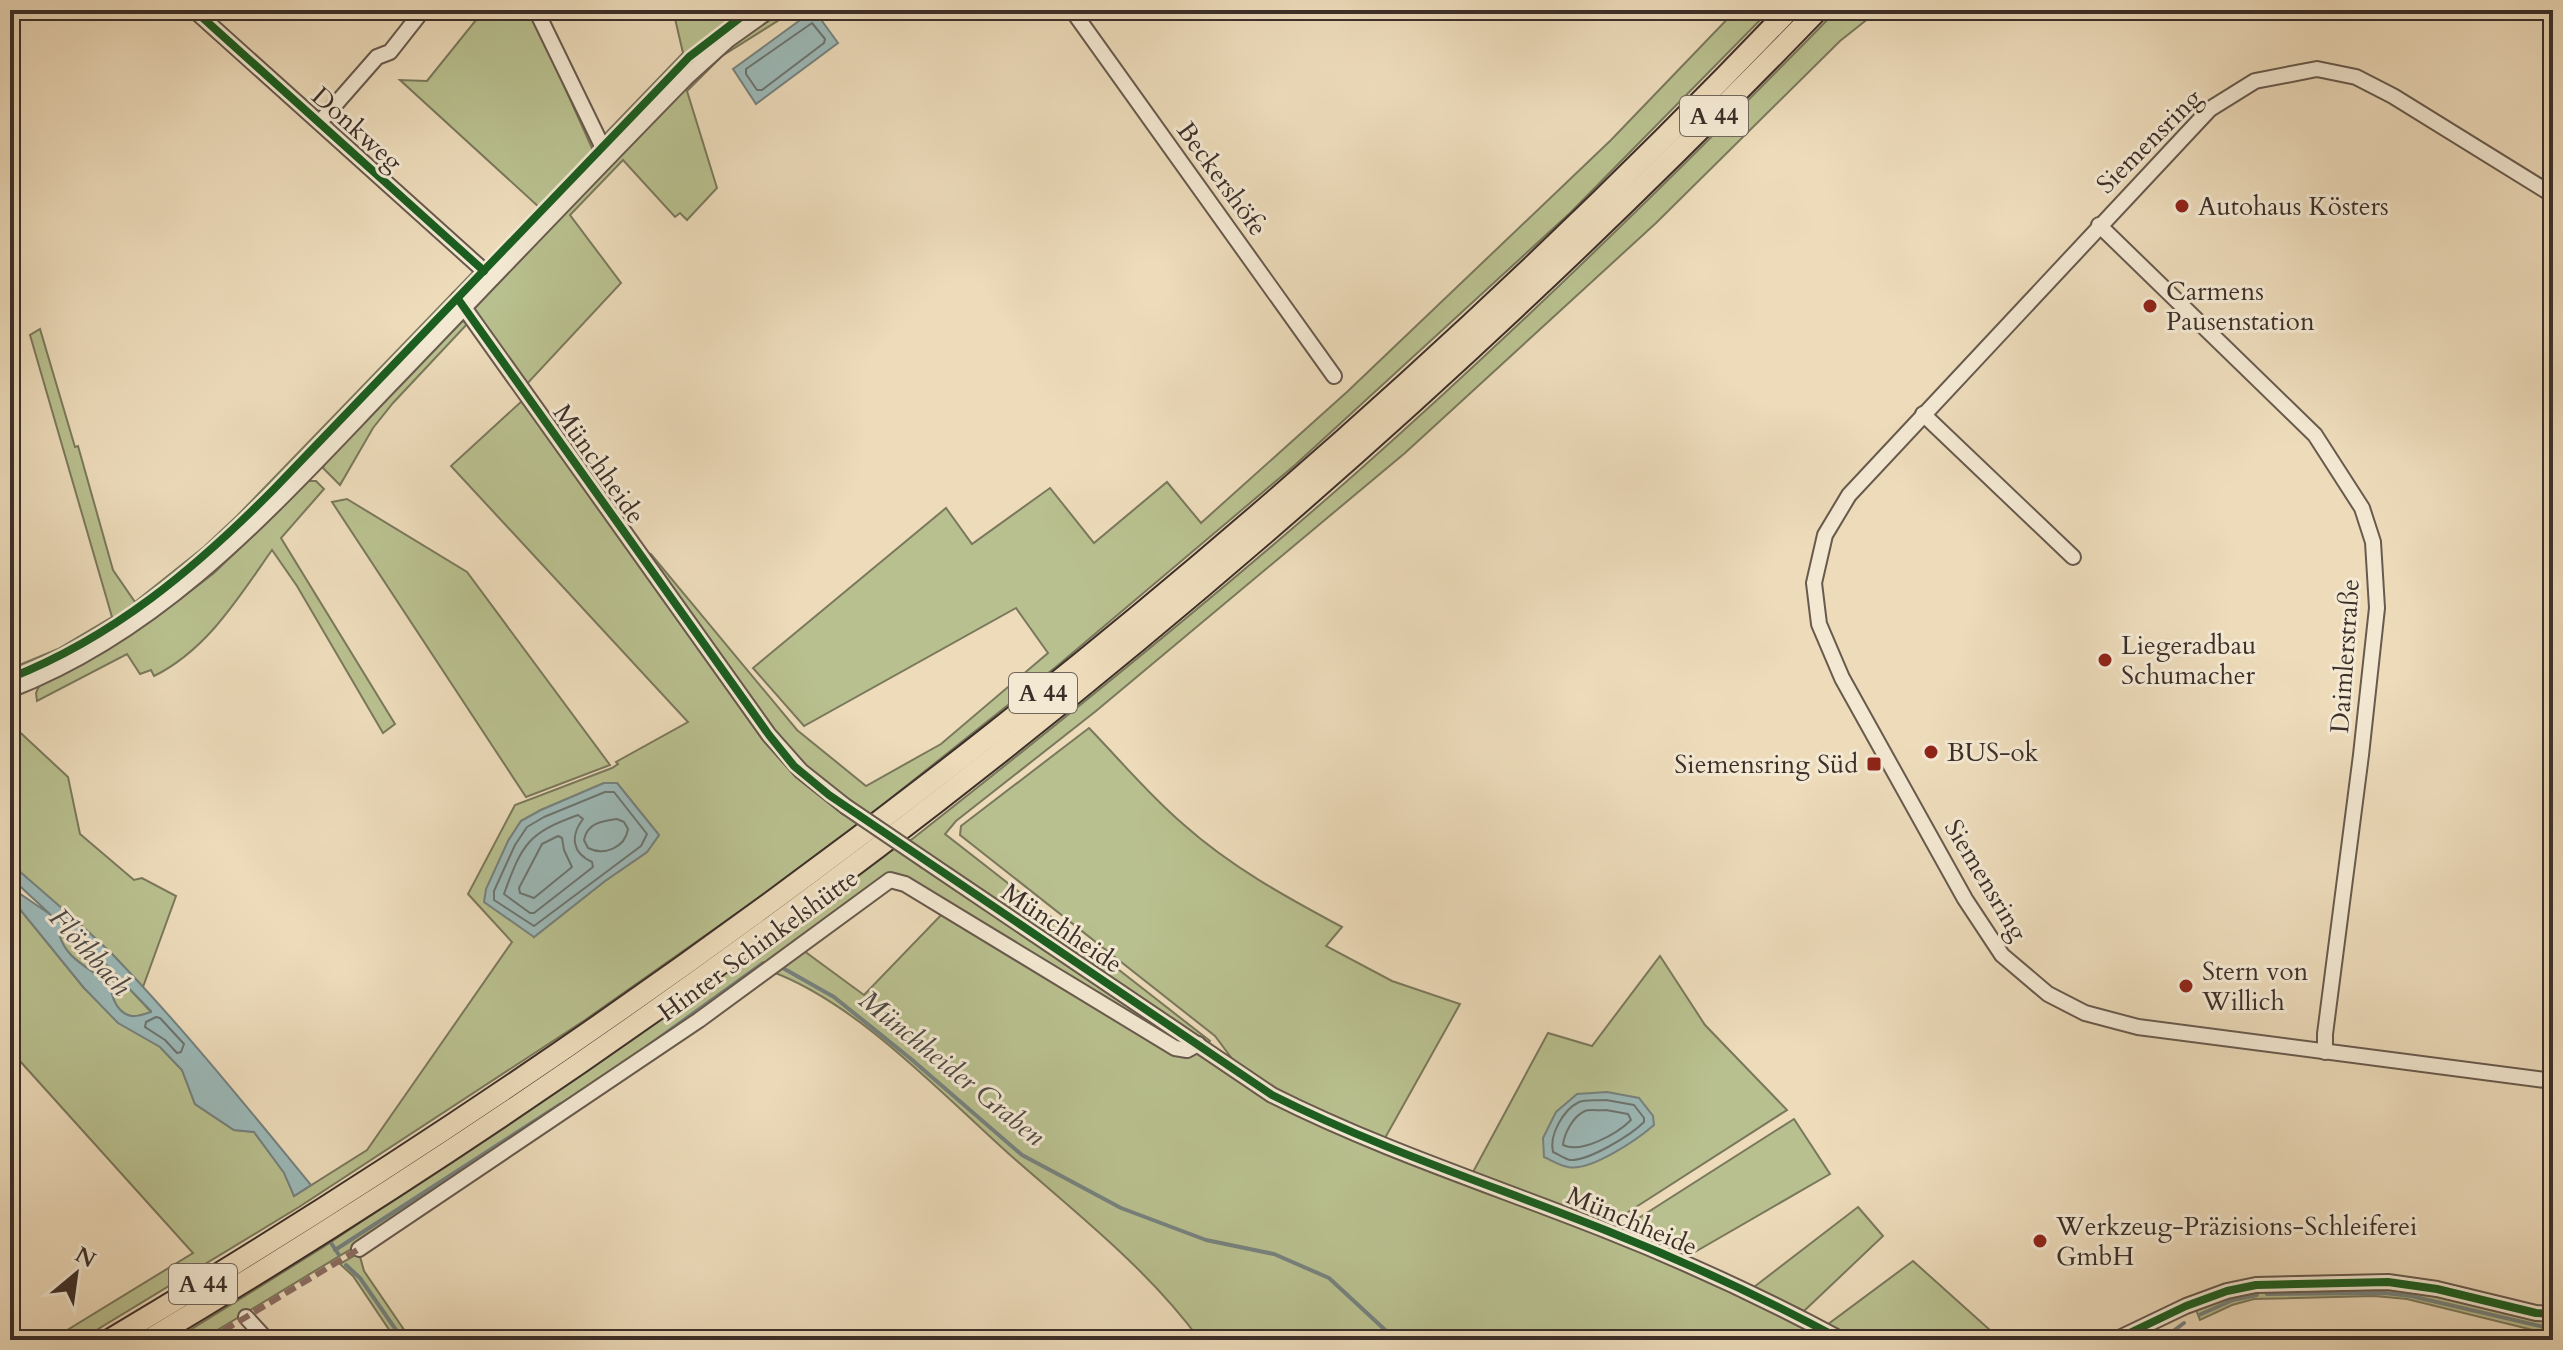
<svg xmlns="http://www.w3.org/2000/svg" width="2563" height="1350" viewBox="0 0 2563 1350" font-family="Cardo,serif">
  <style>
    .green { fill: #b9c08f; stroke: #7a785c; stroke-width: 2; fill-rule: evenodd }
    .water { fill: #9cb9b8; stroke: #76827f; stroke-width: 2; fill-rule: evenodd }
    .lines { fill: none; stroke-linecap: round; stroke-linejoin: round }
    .shore { stroke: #6c7470; stroke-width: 2 }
    .stream { stroke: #76827f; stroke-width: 4 }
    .minor-casing { stroke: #685a4d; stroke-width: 18 }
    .highway-casing { stroke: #3c2f29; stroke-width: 24 }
    .minor { stroke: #f3e8d2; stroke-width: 14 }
    .highway { stroke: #eddbba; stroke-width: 20 }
    .minor-bridge-casing { stroke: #685a4d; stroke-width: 18; stroke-linecap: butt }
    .minor-bridge { stroke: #f3e8d2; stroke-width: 14 }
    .quiet { stroke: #8d6e63; stroke-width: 6; stroke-dasharray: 12 6; stroke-linecap: butt }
    .cycleway-casing { stroke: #f3e8d2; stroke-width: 13 }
    .cycleway { stroke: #1b5e20; stroke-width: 8 }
    .poi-dot { fill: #8f2418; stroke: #f3e8d2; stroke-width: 3 }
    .labels { text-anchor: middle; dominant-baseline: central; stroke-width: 6; stroke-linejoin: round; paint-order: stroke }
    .shield { fill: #f3e8d2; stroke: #73665c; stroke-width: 2 }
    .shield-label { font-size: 24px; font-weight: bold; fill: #3c2f29 }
    .street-label { font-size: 26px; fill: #3c2f29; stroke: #f3e8d2 }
    .poi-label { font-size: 26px; fill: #3c2f29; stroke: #f3e8d2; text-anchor: start }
    .water-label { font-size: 28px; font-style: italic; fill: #4f4b46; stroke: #f3e8d2 }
  </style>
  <rect width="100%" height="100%" fill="#eddbba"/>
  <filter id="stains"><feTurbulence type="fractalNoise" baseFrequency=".0025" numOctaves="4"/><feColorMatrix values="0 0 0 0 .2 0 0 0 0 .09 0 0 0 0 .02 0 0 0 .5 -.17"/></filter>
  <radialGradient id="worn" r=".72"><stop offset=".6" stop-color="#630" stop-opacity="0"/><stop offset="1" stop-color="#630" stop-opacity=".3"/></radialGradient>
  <g class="green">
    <path d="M 484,10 L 530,10 L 592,148 L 593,156 L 587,169 L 495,265 L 486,266 L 540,208 L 400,80 L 427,81 Z"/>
    <path d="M 673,10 L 759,10 L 687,67 L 617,138 L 613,139 L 604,135 L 683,53 Z"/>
    <path d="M 784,10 L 795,10 L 722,56 L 687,91 L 717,188 L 687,220 L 680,213 L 675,217 L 623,160 L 570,215 L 621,283 L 525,386 L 473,310 L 474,305 L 681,89 L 722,53 Z"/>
    <path d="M 1736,10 L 1770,10 L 1570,213 L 1295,465 L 1057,666 L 817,857 L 585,1020 L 299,1207 L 80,1340 L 51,1340 L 193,1253 L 10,1050 L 10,897 L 84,988 L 160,1047 L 182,1070 L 195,1104 L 234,1130 L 254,1132 L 285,1173 L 294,1196 L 367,1150 L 512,942 L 468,894 L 515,805 L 612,768 L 618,764 L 616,762 L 688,722 L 451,466 L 523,400 L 765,742 L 796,774 L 798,760 L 771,733 L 642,551 L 651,554 L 797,730 L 866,786 L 941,744 L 1048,653 L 1016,608 L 804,726 L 753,668 L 946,508 L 972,544 L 1050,488 L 1094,543 L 1167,482 L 1201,523 L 1348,391 L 1611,140 ZM 604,783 L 617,783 L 659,835 L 647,852 L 605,881 L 534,937 L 508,841 L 521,821 L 541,810 Z"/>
    <path d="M 1837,10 L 1879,10 L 1840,41 L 1656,223 L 1405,453 L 1096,711 L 956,821 L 945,834 L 1210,1041 L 1207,1045 L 1187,1043 L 1180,1048 L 894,873 L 719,1002 L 355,1243 L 351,1249 L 201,1340 L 174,1340 L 325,1246 L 599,1062 L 740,962 L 881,856 L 911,840 C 1062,721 1211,601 1355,474 C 1522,326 1681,170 1837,10 Z"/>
    <path d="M 476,269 L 480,281 L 209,559 L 173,589 L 85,649 L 10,683 L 10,669 L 58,649 L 112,617 L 30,335 L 40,329 L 75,447 L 78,446 L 113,570 L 135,602 L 204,547 L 237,516 Z"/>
    <path d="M 459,321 L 469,322 L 393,403 L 373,428 L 340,485 L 323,468 L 327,458 Z"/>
    <path d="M 308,481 L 316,481 L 324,489 L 281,538 L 395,724 L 383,733 L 297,586 L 272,550 C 239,597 207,650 154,676 L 151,670 L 140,674 L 127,654 L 37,701 L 36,693 L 39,686 L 121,641 L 179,600 L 214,573 L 272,517 L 297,487 Z"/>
    <path d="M 347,499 L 467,572 L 610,765 L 526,797 L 332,502 Z"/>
    <path d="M 10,723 L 68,777 L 80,834 L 134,880 L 142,878 L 176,896 L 143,987 L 112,954 L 10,863 Z"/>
    <path d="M 1089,728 C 1120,760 1149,795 1183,824 C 1231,867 1286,897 1342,927 L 1326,946 L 1392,981 L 1460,1004 L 1385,1138 L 1292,1102 L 1233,1060 L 1215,1036 L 960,835 L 961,826 Z"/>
    <path d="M 944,912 L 1189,1054 L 1201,1052 L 1287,1109 L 1685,1266 L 1830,1340 L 1200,1340 C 1147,1268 1076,1213 1009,1154 C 941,1093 856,1002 770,971 L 800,948 L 864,995 Z"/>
    <path d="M 64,926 L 110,968 L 94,973 C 78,962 64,953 59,934 Z"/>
    <path d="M 1660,956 L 1705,1025 L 1787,1110 L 1608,1225 L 1473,1172 L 1548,1033 L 1592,1046 Z"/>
    <path d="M 114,972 L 151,1012 C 145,1014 138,1017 132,1016 C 113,1013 107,987 114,972 Z"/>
    <path d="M 1794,1119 L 1830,1174 L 1688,1256 L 1620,1230 Z"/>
    <path d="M 1858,1207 L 1883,1236 L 1804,1311 L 1754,1287 Z"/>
    <path d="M 359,1253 L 364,1271 L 411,1340 L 396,1340 L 353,1276 L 340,1264 Z"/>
    <path d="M 1913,1261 L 2001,1340 L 1851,1340 L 1827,1325 Z"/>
    <path d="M 2353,1284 L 2432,1293 L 2553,1319 L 2553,1335 L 2407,1299 L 2374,1296 L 2254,1299 L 2232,1305 L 2200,1320 L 2195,1307 L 2255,1290 Z"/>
  </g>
  <g class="water">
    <path d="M 814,10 L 838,43 L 756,104 L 733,69 Z"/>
    <path d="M 604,783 L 617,783 L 659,835 L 647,852 L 605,881 L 534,937 L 484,902 L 486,889 L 508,841 L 521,821 L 541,810 Z"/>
    <path d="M 10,863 C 45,894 82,924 115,957 C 185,1030 247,1107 311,1185 L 294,1196 L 284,1173 L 254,1132 L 234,1130 L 195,1104 L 182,1070 L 160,1047 L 118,1023 L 84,988 L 10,897 L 10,887 L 51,915 L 10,877 ZM 64,926 L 110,968 L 94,973 C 78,962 64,953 59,934 ZM 114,973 L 151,1011 L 151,1012 C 145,1014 138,1017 131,1016 C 114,1012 106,986 114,973 Z"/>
    <path d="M 1607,1092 L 1639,1098 L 1653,1116 L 1654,1125 C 1638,1139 1590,1172 1568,1167 C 1560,1166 1551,1160 1544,1157 L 1543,1138 L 1556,1112 L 1577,1094 Z"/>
  </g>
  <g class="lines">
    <g class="shore">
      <path d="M 812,23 L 825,39 L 824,43 L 762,90 L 757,90 L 746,74 L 746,69 Z"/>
      <path d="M 605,792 L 614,792 L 647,834 L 641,846 L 534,926 L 494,900 L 494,891 L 515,845 L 527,827 L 544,817 Z"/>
      <path d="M 578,815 L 583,819 C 570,836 572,853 592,862 L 593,867 L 534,913 L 530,913 L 504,894 C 522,844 528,833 578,815 Z"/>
      <path d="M 617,819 L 624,822 L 628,829 C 625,848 604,856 588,848 L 584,840 C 587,823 602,821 617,819 Z"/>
      <path d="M 558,836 L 562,838 L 564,850 L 572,867 L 534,898 L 520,893 L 519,888 L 542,844 Z"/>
      <path d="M 156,1017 L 160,1018 L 184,1044 L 181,1052 L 177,1053 L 165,1040 L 145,1027 L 146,1022 Z"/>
      <path d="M 1606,1100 L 1634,1105 L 1644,1118 L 1644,1122 C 1631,1135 1589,1161 1570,1160 C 1565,1159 1558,1154 1553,1152 C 1549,1135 1563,1110 1579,1102 C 1586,1099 1598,1101 1606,1100 Z"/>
      <path d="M 1606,1110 L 1628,1114 L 1631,1120 C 1617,1134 1581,1154 1563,1145 C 1564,1134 1573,1116 1585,1111 C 1590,1109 1600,1111 1606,1110 Z"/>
    </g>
    <g class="stream">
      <path d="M 781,967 L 834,997 L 911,1059 L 1022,1155 L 1121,1208 L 1206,1240 L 1274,1254 L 1329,1278 L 1396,1340"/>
      <path d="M 648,1046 L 763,963"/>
      <path d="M 331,1243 L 339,1255"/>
      <path d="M 335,1250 L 561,1104"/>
      <path d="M 346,1265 L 360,1278 L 403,1340"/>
      <path d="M 2267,1294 L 2385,1293 L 2411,1296 L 2553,1329"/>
      <path d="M 2199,1315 L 2233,1300 L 2257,1295"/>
      <path d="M 2161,1340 L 2184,1323"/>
    </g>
    <defs>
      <g id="minor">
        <path d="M 194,10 L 492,278"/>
        <path d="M 536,10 L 603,148 L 610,156"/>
        <path d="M 1072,10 L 1334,376"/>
        <path d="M 320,122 L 377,57 L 390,52 L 423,10"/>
        <path d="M 2553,195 L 2393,96 L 2356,77 L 2317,69 L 2255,81 L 2210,109 L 1849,495 L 1825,535 L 1814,583 L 1819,624 L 1842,678 L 1965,899 L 2002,955 L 2048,994 L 2085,1013 L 2138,1027 L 2553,1081"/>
        <path d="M 2099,225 L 2315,435 L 2362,508 L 2373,542 L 2377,608 L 2361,755 L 2325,1034 L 2325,1052"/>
        <path d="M 458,299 L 769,735 L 801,771 L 845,806"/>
        <path d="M 1923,414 L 2073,557"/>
        <path d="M 10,690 C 168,629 278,501 393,382 C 491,280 588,178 687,77 L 728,40 L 770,10"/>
        <path d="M 926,861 L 1272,1095 C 1379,1149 1494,1186 1605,1230 C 1686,1262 1766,1299 1842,1340"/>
        <path d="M 359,1249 L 699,1020 L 890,880 L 905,884 L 1175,1048 L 1187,1050 L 1198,1044"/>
        <path d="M 246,1317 L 267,1340"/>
        <path d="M 2115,1340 L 2186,1306 L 2227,1291 L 2256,1285 L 2388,1282 L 2437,1289 L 2536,1313 L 2553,1314"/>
      </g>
      <g id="highway">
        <path d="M 109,1340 C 725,974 1294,528 1789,10"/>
        <path d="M 148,1340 C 763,974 1321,524 1818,10"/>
      </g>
    </defs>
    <use href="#minor" class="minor-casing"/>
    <use href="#highway" class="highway-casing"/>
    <use href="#minor" class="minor"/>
    <use href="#highway" class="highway"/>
    <defs>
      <path id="minor-bridge" d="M 845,806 L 926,861"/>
    </defs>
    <use href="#minor-bridge" class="minor-bridge-casing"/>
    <use href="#minor-bridge" class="minor-bridge"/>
    <path class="quiet" d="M 208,1340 L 359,1249"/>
    <defs>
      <g id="cycleway">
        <path d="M 194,10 L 484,271"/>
        <path d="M 458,299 L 769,735 L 794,766 L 829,795 L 1272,1095 C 1379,1149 1494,1186 1605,1230 C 1686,1262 1766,1299 1842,1340"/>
        <path d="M 10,678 C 114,637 196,568 274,489 L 689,57 L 750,10"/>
        <path d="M 2115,1340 L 2186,1306 L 2227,1291 L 2256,1285 L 2388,1282 L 2437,1289 L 2536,1313 L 2553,1314"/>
      </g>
    </defs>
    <use href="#cycleway" class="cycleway-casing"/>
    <use href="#cycleway" class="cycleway"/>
  </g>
  <g class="poi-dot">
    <circle cx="2182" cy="206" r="8"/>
    <circle cx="2150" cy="306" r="8"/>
    <circle cx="2105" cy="660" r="8"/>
    <circle cx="1931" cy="752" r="8"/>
    <rect x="1866" y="756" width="16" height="16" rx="4"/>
    <circle cx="2186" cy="986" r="8"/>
    <circle cx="2040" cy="1241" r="8"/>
  </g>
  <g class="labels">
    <g class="shield">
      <rect x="1680" y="96" width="68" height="40" rx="6"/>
      <rect x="1009" y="673" width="68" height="40" rx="6"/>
      <rect x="169" y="1264" width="68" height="40" rx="6"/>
    </g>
    <g class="shield-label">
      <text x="1714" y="116">A 44</text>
      <text x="1043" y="693">A 44</text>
      <text x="203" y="1284">A 44</text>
    </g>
    <g class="street-label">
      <text transform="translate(357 129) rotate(42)">Donkweg</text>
      <text transform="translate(2149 141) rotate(-45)">Siemensring</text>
      <text transform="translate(1222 179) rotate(54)">Beckershöfe</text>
      <text transform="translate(599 464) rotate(55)">Münchheide</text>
      <text transform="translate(2345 656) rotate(-86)">Daimlerstraße</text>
      <text transform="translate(1986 880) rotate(59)">Siemensring</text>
      <text transform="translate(1062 928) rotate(34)">Münchheide</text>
      <text transform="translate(758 945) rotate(-36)">Hinter Schinkelshütte</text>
      <text transform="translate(1632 1221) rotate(23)">Münchheide</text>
    </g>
    <g class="poi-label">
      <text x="2198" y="206">Autohaus Kösters</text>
      <text x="2166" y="291">Carmens<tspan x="2166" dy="30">Pausenstation</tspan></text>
      <text x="2121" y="645">Liegeradbau<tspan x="2121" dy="30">Schumacher</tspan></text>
      <text x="1947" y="752">BUS-ok</text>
      <text x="1858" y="764" text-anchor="end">Siemensring Süd</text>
      <text x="2202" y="971">Stern von<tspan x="2202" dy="30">Willich</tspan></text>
      <text x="2056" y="1226">Werkzeug-Präzisions-Schleiferei<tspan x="2056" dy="30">GmbH</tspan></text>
    </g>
    <g class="water-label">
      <text transform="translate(90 952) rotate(48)">Flöthbach</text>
      <text transform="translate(952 1068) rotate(39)">Münchheider Graben</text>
    </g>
  </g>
  <rect width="2563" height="1350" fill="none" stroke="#eddbba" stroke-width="40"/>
  <rect x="12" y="12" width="2539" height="1326" fill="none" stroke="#3c2f29" stroke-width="4"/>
  <rect x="20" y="20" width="2523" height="1310" fill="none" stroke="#3c2f29" stroke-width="2"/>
  <g transform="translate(76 1274) rotate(29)" stroke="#f3e8d2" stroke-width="6" paint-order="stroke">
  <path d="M0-6L14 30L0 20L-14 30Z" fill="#3c2f29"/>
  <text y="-12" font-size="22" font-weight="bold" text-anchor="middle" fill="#3c2f29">N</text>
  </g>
  <rect width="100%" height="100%" filter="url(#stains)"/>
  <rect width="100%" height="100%" fill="url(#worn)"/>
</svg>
